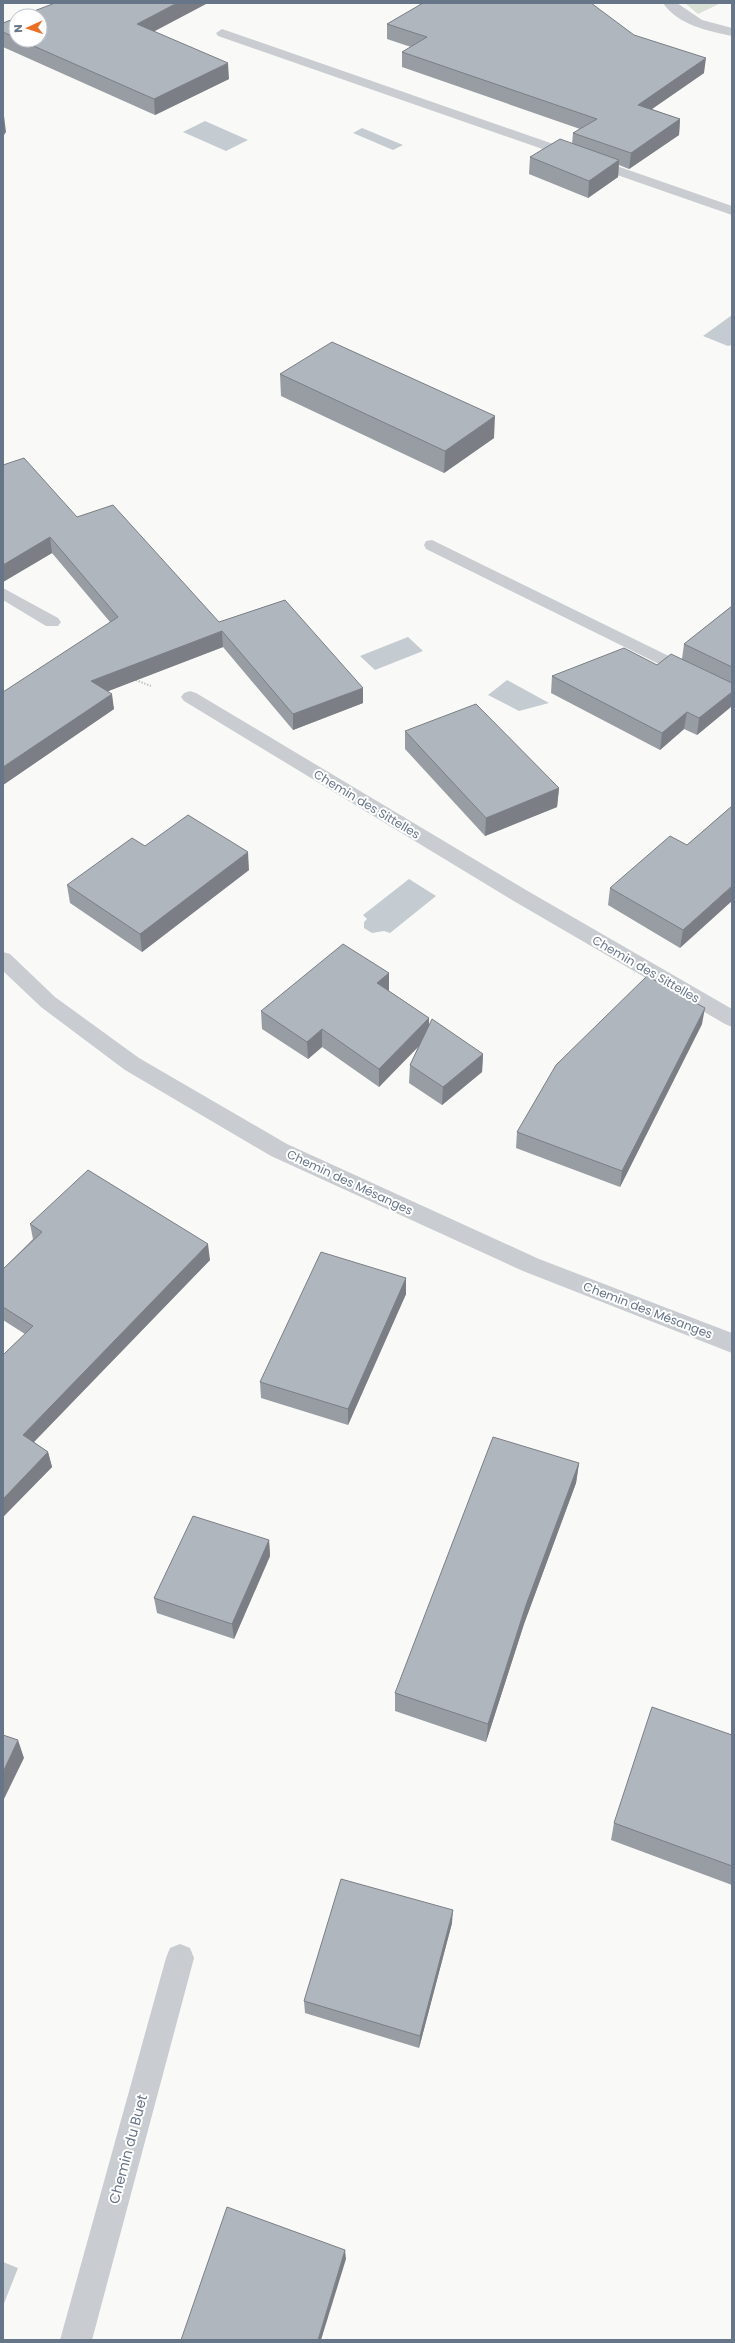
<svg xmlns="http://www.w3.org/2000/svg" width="735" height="2343" viewBox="0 0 735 2343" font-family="Poppins,sans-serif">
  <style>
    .green { fill: #dae1d7 }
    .water { fill: #c4cbd1 }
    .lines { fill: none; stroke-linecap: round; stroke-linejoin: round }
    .path { stroke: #c0c2c5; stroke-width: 2; stroke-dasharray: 1.5 1.5; stroke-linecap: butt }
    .minor { fill: #c9ccd0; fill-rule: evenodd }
    .wall { fill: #979da3 }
    .shaded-wall { fill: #7b7f85 }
    .building { fill: #b0b6be; stroke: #7b7f85 }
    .labels { text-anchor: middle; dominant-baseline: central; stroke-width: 4; stroke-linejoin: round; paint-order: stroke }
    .street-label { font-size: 12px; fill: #677589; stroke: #fff }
    .near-street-label { font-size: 14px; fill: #677589; stroke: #fff }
  </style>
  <rect width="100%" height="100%" fill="#f9f9f7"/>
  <path class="green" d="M 685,3 L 721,3 L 698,14 Z"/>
  <g class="water">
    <path d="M 205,121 L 248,140 L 226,151 L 183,132 Z"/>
    <path d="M 362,128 L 403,145 L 393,150 L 353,133 Z"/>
    <path d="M 732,315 L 732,345 L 728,346 L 703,336 Z"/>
    <path d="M 408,637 L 423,651 L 375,670 L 360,656 Z"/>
    <path d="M 507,680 L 549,703 L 519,711 L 488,695 Z"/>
    <path d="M 409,879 L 436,896 L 390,933 L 384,931 L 372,933 L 364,928 L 364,922 L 367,919 L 363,915 Z"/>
    <path d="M 3,2262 L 18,2268 L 3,2306 Z"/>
  </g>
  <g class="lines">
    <path class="path" d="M 133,679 L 151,686"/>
    <g class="minor">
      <path d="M 663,3 L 677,3 L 702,20 L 732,28 L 732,36 C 708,31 678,25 663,3 Z"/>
      <path d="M 222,29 L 732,206 L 732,215 L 218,36 L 216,33 Z"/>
      <path d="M 432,540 L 732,687 L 732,700 L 426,549 L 424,545 L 426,541 Z"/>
      <path d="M 3,588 L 58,618 L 61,622 L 58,626 L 46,626 L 3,600 Z"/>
      <path d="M 190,691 L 196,693 L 526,890 L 732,1009 L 732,1027 L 725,1024 L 512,900 L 184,701 L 181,697 L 184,693 Z"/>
      <path d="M 3,952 L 10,954 L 55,997 L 139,1058 L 287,1144 L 539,1259 L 732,1333 L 732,1353 L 523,1271 L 271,1156 L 125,1070 L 41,1007 L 3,971 Z"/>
      <path d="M 180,1944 L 190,1948 L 194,1958 L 92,2340 L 60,2340 L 166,1958 L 170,1948 Z"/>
    </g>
  </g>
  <g class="wall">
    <path d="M 16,18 L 16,40 L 40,40 L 154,31 L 229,79 L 155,115 L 3,47 L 3,23 Z"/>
    <path d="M 387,24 L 634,35 L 704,73 L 652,109 L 680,119 L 679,135 L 629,169 L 619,165 L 618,177 L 588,198 L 529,174 L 530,157 L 572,144 L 573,133 L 580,129 L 402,67 L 402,52 L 411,47 L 387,39 Z"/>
    <path d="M 280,374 L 494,438 L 444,473 L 281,396 Z"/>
    <path d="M 3,465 L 77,517 L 219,622 L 363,703 L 293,730 L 223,647 L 108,691 L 114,709 L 3,785 L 110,622 L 52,553 L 3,582 Z"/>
    <path d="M 732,606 L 732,706 L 697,735 L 684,729 L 660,750 L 551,693 L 552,676 L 657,665 L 682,659 L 684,644 Z"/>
    <path d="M 405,731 L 559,788 L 557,807 L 485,836 L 405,749 Z"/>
    <path d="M 732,806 L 680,948 L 608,905 L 610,888 L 687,845 Z"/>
    <path d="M 145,846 L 249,870 L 142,952 L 70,903 L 67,885 Z"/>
    <path d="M 389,973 L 389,991 L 429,1018 L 429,1025 L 483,1054 L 482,1072 L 442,1105 L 409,1083 L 410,1065 L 419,1045 L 379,1087 L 322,1047 L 308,1059 L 262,1029 L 261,1011 Z"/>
    <path d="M 702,1024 L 620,1187 L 516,1148 L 517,1132 Z"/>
    <path d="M 30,1224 L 210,1260 L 34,1442 L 48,1452 L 52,1467 L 3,1517 L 3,1355 L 25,1334 L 3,1320 L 3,1269 L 33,1239 Z"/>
    <path d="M 406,1278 L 406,1294 L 348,1425 L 261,1398 L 260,1382 Z"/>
    <path d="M 579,1463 L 576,1483 L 524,1624 L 486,1742 L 395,1711 L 395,1693 Z"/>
    <path d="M 269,1540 L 270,1556 L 234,1639 L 157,1613 L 154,1598 Z"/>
    <path d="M 732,1735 L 732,1885 L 611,1840 L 614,1823 Z"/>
    <path d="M 452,1923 L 419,2048 L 305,2013 L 304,2001 Z"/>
  </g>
  <g class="shaded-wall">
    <path d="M 177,3 L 208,3 L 138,40 L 137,24 Z"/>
    <path d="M 706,58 L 704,73 L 636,120 L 638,105 Z"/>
    <path d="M 228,63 L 229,79 L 155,115 L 154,99 Z"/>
    <path d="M 4,116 L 6,132 L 4,135 L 3,117 Z"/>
    <path d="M 680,119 L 679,135 L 629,169 L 631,153 Z"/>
    <path d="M 619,160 L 618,177 L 588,198 L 589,181 Z"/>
    <path d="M 495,416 L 494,438 L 444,473 L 445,451 Z"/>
    <path d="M 50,537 L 52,553 L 3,582 L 3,565 Z"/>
    <path d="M 222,631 L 223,647 L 93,697 L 91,681 Z"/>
    <path d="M 363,688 L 363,703 L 293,730 L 293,714 Z"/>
    <path d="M 732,692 L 732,706 L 697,735 L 699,718 Z"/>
    <path d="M 112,694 L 114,709 L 3,785 L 3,767 Z"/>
    <path d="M 687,712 L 684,729 L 660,750 L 662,733 Z"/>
    <path d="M 559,788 L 557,807 L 485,836 L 486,818 Z"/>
    <path d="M 248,852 L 249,870 L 142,952 L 140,934 Z"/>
    <path d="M 732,886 L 732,901 L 680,948 L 683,930 Z"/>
    <path d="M 389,973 L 389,991 L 377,1001 L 377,983 Z"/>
    <path d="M 705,1008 L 702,1024 L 620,1187 L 622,1171 Z"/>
    <path d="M 429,1018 L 429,1036 L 379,1087 L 379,1069 Z"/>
    <path d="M 322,1029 L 322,1047 L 308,1059 L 307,1042 Z"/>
    <path d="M 483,1054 L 482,1072 L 442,1105 L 443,1087 Z"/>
    <path d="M 208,1244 L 210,1260 L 27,1449 L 23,1435 Z"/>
    <path d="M 406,1278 L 406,1294 L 348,1425 L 348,1409 Z"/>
    <path d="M 48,1452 L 52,1467 L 3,1517 L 3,1499 Z"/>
    <path d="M 579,1463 L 576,1483 L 524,1624 L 486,1742 L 488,1724 L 526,1605 Z"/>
    <path d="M 269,1540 L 270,1556 L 234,1639 L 232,1624 Z"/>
    <path d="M 18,1740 L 24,1758 L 3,1801 L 3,1772 Z"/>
    <path d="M 453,1910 L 452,1923 L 419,2048 L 420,2036 Z"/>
    <path d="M 345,2250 L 346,2259 L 321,2340 L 318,2340 Z"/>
  </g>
  <g class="building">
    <path d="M 55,3 L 177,3 L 137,24 L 228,63 L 154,99 L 20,40 L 40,40 L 40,16 L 21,16 Z"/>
    <path d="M 423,3 L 591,3 L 634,35 L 706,58 L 638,105 L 680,119 L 631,153 L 573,133 L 597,119 L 402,52 L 427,37 L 387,24 Z"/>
    <path d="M 16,18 L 16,38 L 3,32 L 3,23 Z"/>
    <path d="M 560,139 L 619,160 L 589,181 L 530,157 Z"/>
    <path d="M 332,342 L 495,416 L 445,451 L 280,374 Z"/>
    <path d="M 24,458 L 77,517 L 113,505 L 219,622 L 285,600 L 363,688 L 293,714 L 222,631 L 91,681 L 112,694 L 3,767 L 3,692 L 118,617 L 50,537 L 3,565 L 3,465 Z"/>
    <path d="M 732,606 L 732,667 L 684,644 Z"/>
    <path d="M 624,648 L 657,665 L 671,654 L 732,683 L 732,692 L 699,718 L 687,712 L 662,733 L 552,676 Z"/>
    <path d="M 476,704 L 559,788 L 486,818 L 405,731 Z"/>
    <path d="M 732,806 L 732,886 L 683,930 L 610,888 L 670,836 L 687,845 Z"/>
    <path d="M 188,815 L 248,852 L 140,934 L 67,885 L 132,838 L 145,846 Z"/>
    <path d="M 343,944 L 389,973 L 377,983 L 429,1018 L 379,1069 L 322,1029 L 307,1042 L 261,1011 Z"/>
    <path d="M 647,976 L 705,1008 L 622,1171 L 517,1132 L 556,1065 Z"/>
    <path d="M 432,1019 L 483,1054 L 443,1087 L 410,1065 Z"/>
    <path d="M 88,1170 L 208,1244 L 23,1435 L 48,1452 L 3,1499 L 3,1355 L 33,1326 L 3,1307 L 3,1269 L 42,1232 L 30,1224 Z"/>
    <path d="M 321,1252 L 406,1278 L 348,1409 L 260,1382 Z"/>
    <path d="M 493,1437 L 579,1463 L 526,1605 L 488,1724 L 395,1693 Z"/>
    <path d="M 193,1516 L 269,1540 L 232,1624 L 154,1598 Z"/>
    <path d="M 652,1707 L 732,1735 L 732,1866 L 614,1823 Z"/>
    <path d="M 3,1735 L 18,1740 L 3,1772 Z"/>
    <path d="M 341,1879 L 453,1910 L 420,2036 L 304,2001 Z"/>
    <path d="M 227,2207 L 345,2250 L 318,2340 L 181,2340 Z"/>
  </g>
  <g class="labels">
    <g class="street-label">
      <text transform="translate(367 804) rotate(31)">Chemin des Sittelles</text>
      <text transform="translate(646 969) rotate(30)">Chemin des Sittelles</text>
      <text transform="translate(350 1182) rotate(25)">Chemin des Mésanges</text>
      <text transform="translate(648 1310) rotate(21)">Chemin des Mésanges</text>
    </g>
    <g class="near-street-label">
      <text transform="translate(128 2149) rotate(-75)">Chemin du Buet</text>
    </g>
  </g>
  <rect width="735" height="2343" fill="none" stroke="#677589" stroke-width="8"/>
  <g transform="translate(28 28) rotate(267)"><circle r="19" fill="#ffffff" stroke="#c2c8d0"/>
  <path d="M0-3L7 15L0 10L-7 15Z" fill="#e97026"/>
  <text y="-6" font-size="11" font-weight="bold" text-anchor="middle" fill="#677589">N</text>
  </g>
</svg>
